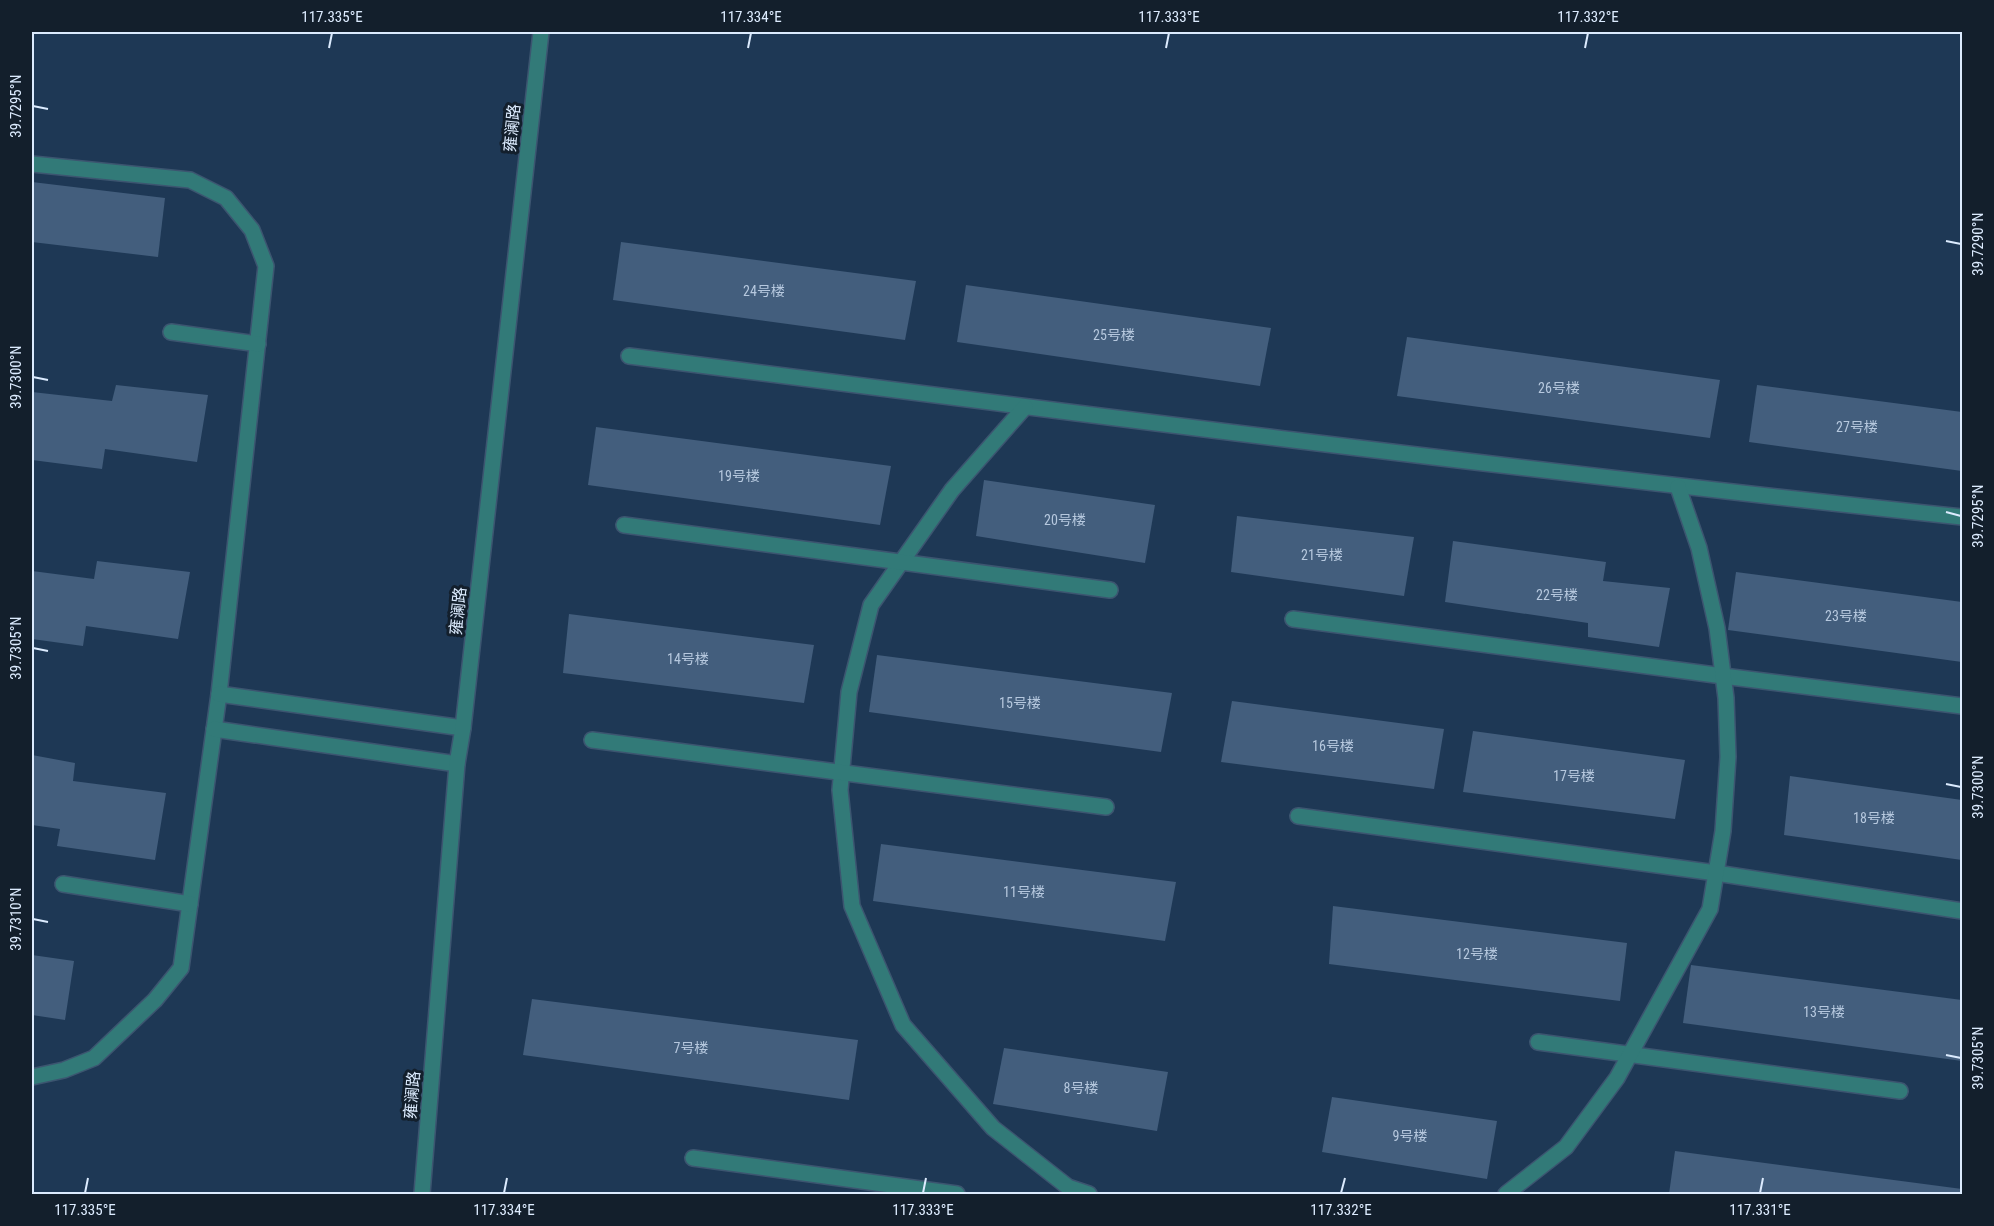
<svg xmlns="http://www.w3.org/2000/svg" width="1994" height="1226" viewBox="0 0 1994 1226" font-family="'Roboto Condensed','Noto Sans SC',sans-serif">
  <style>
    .building { fill: #435e7d }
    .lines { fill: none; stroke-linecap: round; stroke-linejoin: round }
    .minor-casing { stroke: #3c5570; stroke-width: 18 }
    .minor { stroke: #327a78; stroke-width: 15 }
    .ticks { fill: none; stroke: #dcebfe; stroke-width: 2 }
    .labels { text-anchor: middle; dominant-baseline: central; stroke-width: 6; stroke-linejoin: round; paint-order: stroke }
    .number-label { font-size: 14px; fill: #b6c8de }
    .street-label { font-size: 16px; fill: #dcebfe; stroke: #131f2c }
    .neatline { fill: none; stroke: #dcebfe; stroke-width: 2 }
    .ticks-label { font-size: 15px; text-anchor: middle; fill: #dcebfe }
  </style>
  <rect width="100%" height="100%" fill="#1e3855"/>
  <g class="building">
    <path d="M 32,182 L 165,198 L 158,257 L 32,242 Z"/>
    <path d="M 621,242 L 916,281 L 905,340 L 613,300 Z"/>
    <path d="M 966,285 L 1271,328 L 1260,386 L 957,342 Z"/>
    <path d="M 1407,337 L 1720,380 L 1710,438 L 1397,396 Z"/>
    <path d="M 116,385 L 208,395 L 197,462 L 105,449 L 102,469 L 32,460 L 32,392 L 112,401 Z"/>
    <path d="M 1757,385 L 1962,412 L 1962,471 L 1749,442 Z"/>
    <path d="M 596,427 L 891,466 L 880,525 L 588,485 Z"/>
    <path d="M 984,480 L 1155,505 L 1145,563 L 976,536 Z"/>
    <path d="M 1237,516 L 1414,537 L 1404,596 L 1231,572 Z"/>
    <path d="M 1453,541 L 1606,562 L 1603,581 L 1670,588 L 1659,647 L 1588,637 L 1588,623 L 1445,602 Z"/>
    <path d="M 97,561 L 190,572 L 178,639 L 86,626 L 83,646 L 32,639 L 32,571 L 94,579 Z"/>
    <path d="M 1736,572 L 1962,602 L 1962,662 L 1728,630 Z"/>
    <path d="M 569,614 L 814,645 L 804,703 L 563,673 Z"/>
    <path d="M 877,655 L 1172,693 L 1161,752 L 869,712 Z"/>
    <path d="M 1232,701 L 1444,729 L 1434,789 L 1221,762 Z"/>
    <path d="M 1473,731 L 1685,760 L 1675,819 L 1463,792 Z"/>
    <path d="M 32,755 L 75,763 L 73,781 L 166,793 L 155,860 L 57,846 L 60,829 L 32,825 Z"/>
    <path d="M 1790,776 L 1962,800 L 1962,860 L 1784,835 Z"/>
    <path d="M 881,844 L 1176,882 L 1165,941 L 873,901 Z"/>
    <path d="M 1333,906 L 1627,943 L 1620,1001 L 1329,964 Z"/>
    <path d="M 32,955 L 74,961 L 65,1020 L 32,1015 Z"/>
    <path d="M 1691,965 L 1962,1000 L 1962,1061 L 1683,1023 Z"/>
    <path d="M 532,999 L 858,1040 L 849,1100 L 523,1055 Z"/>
    <path d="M 1004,1048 L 1168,1072 L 1157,1131 L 993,1104 Z"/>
    <path d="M 1332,1097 L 1497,1121 L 1487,1179 L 1322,1152 Z"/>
    <path d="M 1675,1151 L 1962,1189 L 1962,1194 L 1669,1194 Z"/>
  </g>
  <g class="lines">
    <defs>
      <g id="minor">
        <path d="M 32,164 L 190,180 L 226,198 L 252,230 L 266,266 L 219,694 L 181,968 L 155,1000 L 94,1058 L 64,1070 L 32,1077"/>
        <path d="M 171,332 L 258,344"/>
        <path d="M 629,356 C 1073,413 1517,470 1962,517"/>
        <path d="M 1025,407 L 952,490 L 871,605 L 849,692 L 840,790 L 852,906 L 903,1025 L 993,1128 L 1068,1187 L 1089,1194"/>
        <path d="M 624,525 L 1110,590"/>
        <path d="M 1293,619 L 1723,676 L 1962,706"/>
        <path d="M 219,694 L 463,728"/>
        <path d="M 214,729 L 457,764"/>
        <path d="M 592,740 L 1106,807"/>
        <path d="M 1298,816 L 1716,873 L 1962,911"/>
        <path d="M 63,884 L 190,904"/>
        <path d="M 1538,1042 L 1900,1091"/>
        <path d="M 693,1158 L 957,1194"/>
        <path d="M 422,1194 L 457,764 L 463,728 L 541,32"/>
        <path d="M 1506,1194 L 1566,1147 L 1617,1078 L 1710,909 L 1723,831 L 1728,757 L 1726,698 L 1717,628 L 1699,548 L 1678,487"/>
      </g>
    </defs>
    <use href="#minor" class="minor-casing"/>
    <use href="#minor" class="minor"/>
  </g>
  <path class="ticks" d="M 329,48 L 332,33M 748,48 L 751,33M 1166,48 L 1169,33M 1585,48 L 1588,33M 33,106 L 48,109M 1946,241 L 1961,244M 33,377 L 48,380M 1946,512 L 1961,516M 33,648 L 48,651M 1946,784 L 1961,787M 33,919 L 48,922M 1946,1055 L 1961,1058M 85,1193 L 88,1178M 504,1193 L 507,1178M 923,1193 L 926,1178M 1341,1193 L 1345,1178M 1760,1193 L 1763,1178"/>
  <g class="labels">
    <g class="number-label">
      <text x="764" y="291">24号楼</text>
      <text x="1114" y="335">25号楼</text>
      <text x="1559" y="388">26号楼</text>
      <text x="1857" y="427">27号楼</text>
      <text x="739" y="476">19号楼</text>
      <text x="1065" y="520">20号楼</text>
      <text x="1322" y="555">21号楼</text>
      <text x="1557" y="595">22号楼</text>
      <text x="1846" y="616">23号楼</text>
      <text x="688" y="659">14号楼</text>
      <text x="1020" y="703">15号楼</text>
      <text x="1333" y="746">16号楼</text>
      <text x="1574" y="776">17号楼</text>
      <text x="1874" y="818">18号楼</text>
      <text x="1024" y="892">11号楼</text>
      <text x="1477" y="954">12号楼</text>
      <text x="1824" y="1012">13号楼</text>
      <text x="691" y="1048">7号楼</text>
      <text x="1081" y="1088">8号楼</text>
      <text x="1410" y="1136">9号楼</text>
    </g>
    <g class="street-label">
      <text transform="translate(512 128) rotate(-84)">雍澜路</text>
      <text transform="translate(458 611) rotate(-84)">雍澜路</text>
      <text transform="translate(412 1095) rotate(-85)">雍澜路</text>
    </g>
  </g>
  <rect width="1994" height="1226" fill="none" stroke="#131f2c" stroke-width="66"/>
  <rect x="33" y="33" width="1928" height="1160" class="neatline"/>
  <g class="ticks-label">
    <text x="332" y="22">117.335°E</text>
    <text x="751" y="22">117.334°E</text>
    <text x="1169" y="22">117.333°E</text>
    <text x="1588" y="22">117.332°E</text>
    <text transform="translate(16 106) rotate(-90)" y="5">39.7295°N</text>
    <text transform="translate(1978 244) rotate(-90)" y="5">39.7290°N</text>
    <text transform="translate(16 377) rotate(-90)" y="5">39.7300°N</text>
    <text transform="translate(1978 516) rotate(-90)" y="5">39.7295°N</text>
    <text transform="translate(16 648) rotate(-90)" y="5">39.7305°N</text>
    <text transform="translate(1978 787) rotate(-90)" y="5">39.7300°N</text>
    <text transform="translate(16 919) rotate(-90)" y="5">39.7310°N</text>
    <text transform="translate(1978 1058) rotate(-90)" y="5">39.7305°N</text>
    <text x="85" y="1215">117.335°E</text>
    <text x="504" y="1215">117.334°E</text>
    <text x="923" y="1215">117.333°E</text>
    <text x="1341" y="1215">117.332°E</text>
    <text x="1760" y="1215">117.331°E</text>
  </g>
</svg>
